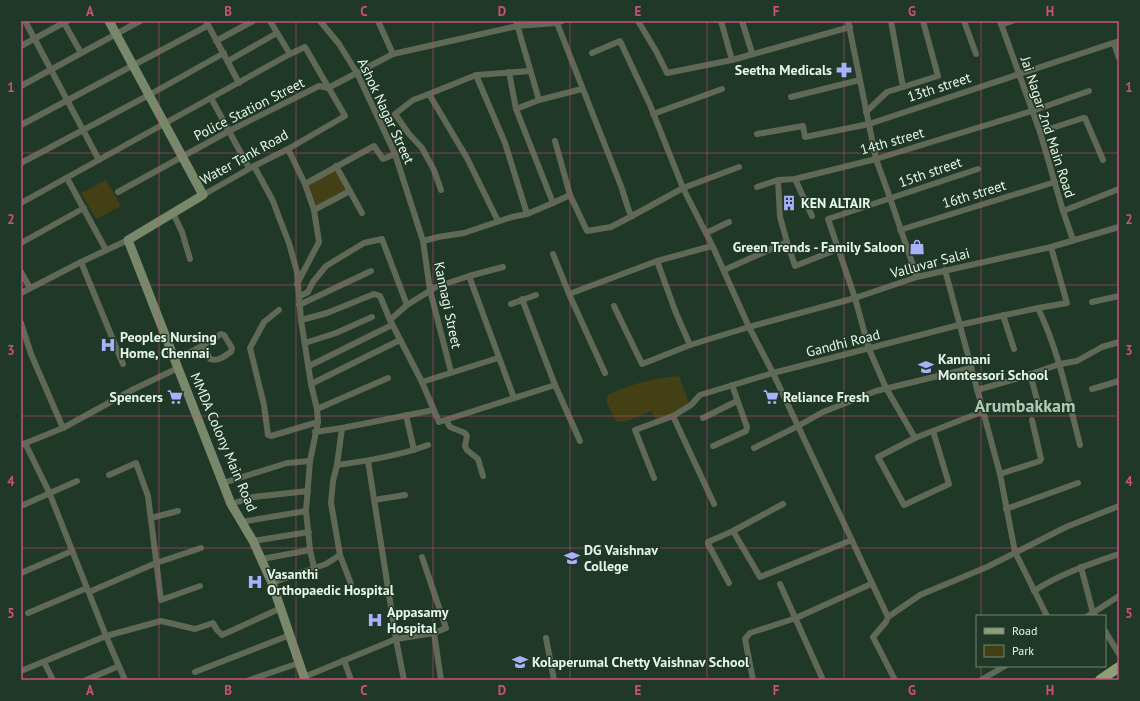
<svg xmlns="http://www.w3.org/2000/svg" width="1140" height="701" viewBox="0 0 1140 701" font-family="'PT Sans',sans-serif">
  <style>
    .green { fill: #444015 }
    .lines { fill: none; stroke-linecap: round; stroke-linejoin: round }
    .street { stroke: #606856; stroke-width: 6 }
    .secondary { stroke: #79876a; stroke-width: 9 }
    .primary { stroke: #8d9e79; stroke-width: 10 }
    .grid { fill: none; stroke: #cb507f; stroke-width: 1; stroke-opacity: 0.55 }
    .labels { text-anchor: middle; dominant-baseline: central; stroke-width: 3; stroke-linejoin: round; paint-order: stroke }
    .poi-label { font-size: 14px; font-weight: bold; fill: #e7f6eb; stroke: #203827; text-anchor: start }
    .street-label { font-size: 14px; fill: #e7f6eb; stroke: #203827 }
    .district-label { font-size: 18px; font-weight: bold; fill: #afcbb6; stroke: #203827 }
    .neatline { fill: none; stroke: #cb507f; stroke-width: 1.5 }
    .grid-label { font-size: 13px; text-anchor: middle; font-weight: bold; fill: #cb507f }
  </style>
  <rect width="100%" height="100%" fill="#203827"/>
  <g class="green">
    <path d="M 336,168 L 349,192 L 315,208 L 306,183 Z"/>
    <path d="M 106,180 L 121,206 L 96,219 L 81,193 Z"/>
    <path d="M 679,376 L 689,403 L 672,415 L 656,419 L 651,411 L 625,422 L 616,421 L 606,401 L 608,395 C 629,384 655,378 679,376 Z"/>
  </g>
  <g class="lines">
    <g class="street">
      <path d="M 25,21 L 99,160"/>
      <path d="M 63,21 L 81,53"/>
      <path d="M 206,21 L 239,83"/>
      <path d="M 270,21 L 290,54"/>
      <path d="M 320,21 L 339,44 L 357,73 L 395,154 L 423,241 L 430,290 L 451,372"/>
      <path d="M 378,21 L 393,54"/>
      <path d="M 516,21 L 539,100"/>
      <path d="M 638,21 L 656,51 L 667,73 L 732,60 L 850,27"/>
      <path d="M 721,21 L 732,60"/>
      <path d="M 742,21 L 752,53"/>
      <path d="M 848,21 L 876,159 L 890,198 L 917,277"/>
      <path d="M 964,21 L 976,54"/>
      <path d="M 1000,21 L 1040,132 L 1063,211 L 1073,240"/>
      <path d="M 557,23 L 621,186 L 629,211 L 632,216 L 683,188 L 739,167"/>
      <path d="M 1001,25 L 1012,21"/>
      <path d="M 216,41 L 253,21"/>
      <path d="M 1114,43 L 1119,58"/>
      <path d="M 21,46 L 67,21"/>
      <path d="M 592,53 L 620,41 L 650,105 L 683,188 L 713,247 L 749,327 L 773,373 L 888,617 L 886,622 L 873,637 L 895,680"/>
      <path d="M 228,61 L 277,33"/>
      <path d="M 476,75 L 505,143 L 527,214"/>
      <path d="M 21,86 L 140,21"/>
      <path d="M 903,87 L 938,76 L 923,21"/>
      <path d="M 328,88 L 393,54 L 517,26 L 557,23 L 562,21"/>
      <path d="M 429,94 L 413,100 L 395,114 L 409,134 L 422,148 L 434,170 L 441,190"/>
      <path d="M 791,97 L 860,80"/>
      <path d="M 211,98 L 249,168"/>
      <path d="M 516,109 L 539,100 L 582,89"/>
      <path d="M 866,112 L 887,92 L 903,87 L 891,21"/>
      <path d="M 653,114 L 722,89"/>
      <path d="M 21,125 L 207,26"/>
      <path d="M 1040,132 L 1083,118 L 1085,118 L 1103,160"/>
      <path d="M 757,134 L 803,126 L 805,137 L 869,124 L 1119,41"/>
      <path d="M 555,141 L 570,195"/>
      <path d="M 288,149 L 305,184 L 314,210 L 319,242 L 297,284"/>
      <path d="M 21,163 L 149,95 L 224,53"/>
      <path d="M 254,166 L 273,201 L 280,220 L 289,243 L 297,272 L 301,320 L 311,384 L 317,409 L 318,422 L 310,461 L 306,511 L 310,550 L 314,567"/>
      <path d="M 336,166 L 362,213"/>
      <path d="M 67,178 L 106,250"/>
      <path d="M 795,179 L 812,216"/>
      <path d="M 778,180 L 780,217 L 787,242"/>
      <path d="M 305,184 L 374,146 L 383,159 L 395,154"/>
      <path d="M 757,187 L 778,180 L 795,179 L 876,159 L 1032,111 L 1089,91"/>
      <path d="M 118,192 L 229,131 L 319,86 L 328,88"/>
      <path d="M 21,203 L 290,54 L 305,47 L 345,116 L 288,149 L 254,166 L 203,195"/>
      <path d="M 553,203 L 570,195 L 587,231 L 611,227 L 632,216"/>
      <path d="M 314,210 L 350,191"/>
      <path d="M 1063,211 L 1119,189"/>
      <path d="M 173,213 L 182,232 L 190,259"/>
      <path d="M 498,221 L 467,158 L 429,94 L 476,75 L 530,71"/>
      <path d="M 900,230 L 1055,182"/>
      <path d="M 706,233 L 729,222"/>
      <path d="M 423,241 L 438,237 L 464,233 L 512,217 L 527,214 L 553,203 L 516,109 L 509,72"/>
      <path d="M 21,243 L 84,208"/>
      <path d="M 553,254 L 569,294 L 605,373"/>
      <path d="M 657,261 L 676,313 L 690,345 L 749,327 L 855,298 L 917,277 L 1051,247 L 1119,227"/>
      <path d="M 81,262 L 123,364"/>
      <path d="M 724,270 L 787,242 L 795,266 L 838,249"/>
      <path d="M 945,270 L 1000,474 L 1015,552 L 1047,616"/>
      <path d="M 21,272 L 30,288"/>
      <path d="M 469,276 L 503,267"/>
      <path d="M 21,293 L 81,262 L 128,240"/>
      <path d="M 569,294 L 657,261 L 712,246"/>
      <path d="M 300,296 L 308,292 L 313,282 L 326,266 L 364,243 L 382,239 L 407,305 L 390,320 L 422,382 L 439,422 L 555,385"/>
      <path d="M 522,299 L 555,385 L 580,441"/>
      <path d="M 1092,302 L 1119,296"/>
      <path d="M 511,304 L 536,295"/>
      <path d="M 299,305 L 371,271"/>
      <path d="M 407,305 L 436,287 L 469,276 L 514,398"/>
      <path d="M 614,306 L 642,364 L 690,345"/>
      <path d="M 1038,308 C 1059,352 1068,398 1080,445"/>
      <path d="M 279,310 L 264,322 L 250,348 L 264,405 L 268,435 L 271,436 L 318,422"/>
      <path d="M 1003,315 L 1014,349"/>
      <path d="M 301,320 L 327,313 L 374,294 L 380,296 L 390,320"/>
      <path d="M 21,323 L 31,354 L 63,428"/>
      <path d="M 305,343 L 336,333 L 372,317"/>
      <path d="M 174,359 C 191,353 206,344 221,334 L 224,335 L 232,348 L 231,352 C 224,356 218,362 210,359 L 203,346"/>
      <path d="M 309,366 L 392,325"/>
      <path d="M 1030,374 L 1038,403"/>
      <path d="M 422,382 L 498,358"/>
      <path d="M 311,384 L 400,340"/>
      <path d="M 1092,389 L 1119,381"/>
      <path d="M 977,390 L 1019,378 L 1060,364 L 1077,361 L 1102,347 L 1119,342"/>
      <path d="M 317,409 L 388,378"/>
      <path d="M 406,415 L 414,450"/>
      <path d="M 673,416 L 714,504"/>
      <path d="M 703,418 L 737,401"/>
      <path d="M 446,420 L 450,427 L 465,433 L 467,436 L 465,446 L 467,450 L 478,459 L 483,476"/>
      <path d="M 933,431 L 949,484 L 904,505 L 878,457 L 915,438 L 984,411"/>
      <path d="M 315,432 L 342,428 L 434,410"/>
      <path d="M 915,438 L 886,388 L 869,349 L 855,298 L 828,219 L 978,169"/>
      <path d="M 25,443 L 49,492 L 106,636 L 125,680"/>
      <path d="M 21,445 L 63,428 L 134,389 L 178,368"/>
      <path d="M 713,446 L 746,431 L 747,427 L 732,385"/>
      <path d="M 754,448 L 798,426 L 823,412 L 876,391 L 971,368"/>
      <path d="M 368,461 L 396,639 L 404,680"/>
      <path d="M 337,465 C 367,461 399,456 428,445"/>
      <path d="M 1000,474 L 1040,461 L 1041,459 L 1032,420"/>
      <path d="M 109,475 L 136,463 L 148,496 L 161,600 L 200,586"/>
      <path d="M 654,478 L 635,430 L 673,416 L 691,405 L 700,395 L 773,373 L 959,325 L 1038,308 L 1067,303 L 1051,247"/>
      <path d="M 223,483 L 287,463 L 310,461"/>
      <path d="M 374,500 L 405,495"/>
      <path d="M 231,504 L 253,497 L 308,491"/>
      <path d="M 21,506 L 77,481"/>
      <path d="M 1006,509 L 1078,483"/>
      <path d="M 151,518 L 178,511"/>
      <path d="M 241,522 L 306,511"/>
      <path d="M 733,531 L 760,577 L 852,540"/>
      <path d="M 253,541 L 309,532"/>
      <path d="M 340,555 L 351,584"/>
      <path d="M 262,559 L 310,550"/>
      <path d="M 1081,567 L 1093,613 L 1095,616"/>
      <path d="M 21,573 L 72,551"/>
      <path d="M 272,583 L 326,564 L 340,555 L 331,503 L 333,481 L 337,465 L 342,428"/>
      <path d="M 729,583 L 708,544 L 708,542 L 733,531 L 783,504"/>
      <path d="M 780,584 L 823,680"/>
      <path d="M 1034,591 C 1060,574 1090,564 1119,554"/>
      <path d="M 89,592 L 156,563 L 201,548"/>
      <path d="M 28,613 L 87,588"/>
      <path d="M 1088,616 L 1119,596"/>
      <path d="M 888,617 L 920,595 L 987,567 L 1066,527 L 1119,506"/>
      <path d="M 1105,631 L 1119,654"/>
      <path d="M 434,633 L 441,680"/>
      <path d="M 546,638 L 554,680"/>
      <path d="M 344,660 L 351,680"/>
      <path d="M 44,662 L 53,680"/>
      <path d="M 21,671 L 106,636 L 161,621 L 195,629 L 213,623 L 217,630 L 222,635 L 281,608"/>
      <path d="M 195,672 L 290,635"/>
      <path d="M 304,677 L 396,639 L 434,633 L 446,628 L 422,557"/>
      <path d="M 86,680 L 119,666"/>
      <path d="M 249,680 L 299,663"/>
      <path d="M 753,680 L 745,639 L 750,633 L 796,618 L 871,584"/>
      <path d="M 981,680 L 1005,666"/>
    </g>
    <path class="secondary" d="M 109,21 L 203,195 L 128,240 L 231,504 L 253,541 L 272,583 L 305,680"/>
    <path class="primary" d="M 1100,680 L 1119,667"/>
  </g>
  <path class="grid" d="M 159,21 L 159,680M 296,21 L 296,680M 433,21 L 433,680M 570,21 L 570,680M 707,21 L 707,680M 844,21 L 844,680M 981,21 L 981,616M 21,153 L 1119,153M 21,285 L 1119,285M 21,416 L 1119,416M 21,548 L 1119,548M 981,666 L 981,680"/>
  <defs>
    <symbol id="pharmacy-bare" viewBox="-9 -9 18 18"><path d="M-2-6h4v4h4v4h-4v4h-4v-4h-4v-4h4Z" fill="#a9b0fc" stroke="#203827" stroke-width="2.5" paint-order="stroke"/></symbol>
    <symbol id="building-bare" viewBox="-9 -9 18 18"><path d="M-4-6H4V6H1V3H-1V6H-4ZM-2.5-4.3h1.7v1.8h-1.7ZM.8-4.3h1.7v1.8H.8ZM-2.5-1h1.7V.8h-1.7ZM.8-1h1.7V.8H.8Z" fill="#a9b0fc" stroke="#203827" stroke-width="2.5" paint-order="stroke"/></symbol>
    <symbol id="shop-bare" viewBox="-9 -9 18 18"><path d="M-5-2.5h2.3a2.7 3.5 0 0 1 5.4 0H5L5.5 6h-11ZM-1.5-2.5h3a1.5 2.3 0 0 0-3 0Z" fill="#a9b0fc" stroke="#203827" stroke-width="2.5" paint-order="stroke"/></symbol>
    <symbol id="hospital-bare" viewBox="-9 -9 18 18"><path d="M-5-5h3v3.5h4V-5h3V5h-3V1.5h-4V5h-3Z" fill="#a9b0fc" stroke="#203827" stroke-width="2.5" paint-order="stroke"/></symbol>
    <symbol id="school-bare" viewBox="-9 -9 18 18"><path d="M0-5L7-2L0 1L-7-2ZM-4 1L0 2.5L4 1V4Q0 6-4 4Z" fill="#a9b0fc" stroke="#203827" stroke-width="2.5" paint-order="stroke"/></symbol>
    <symbol id="supermarket-bare" viewBox="-9 -9 18 18"><path d="M-6-5.5h2.5l.6 2H6L4.5 2H-2.5L-4.4-4H-6ZM-1.5 3.2a1.3 1.3 0 1 0 .1 0ZM3 3.2a1.3 1.3 0 1 0 .1 0Z" fill="#a9b0fc" stroke="#203827" stroke-width="2.5" paint-order="stroke"/></symbol>
    <symbol id="university-bare" viewBox="-9 -9 18 18"><path d="M0-5L7-2L0 1L-7-2ZM-4 1L0 2.5L4 1V4Q0 6-4 4Z" fill="#a9b0fc" stroke="#203827" stroke-width="2.5" paint-order="stroke"/></symbol>
  </defs>
  <g fill-rule="evenodd">
    <use href="#pharmacy-bare" x="833" y="59" width="22" height="22"/>
    <use href="#building-bare" x="778" y="192" width="22" height="22"/>
    <use href="#shop-bare" x="906" y="236" width="22" height="22"/>
    <use href="#hospital-bare" x="97" y="334" width="22" height="22"/>
    <use href="#school-bare" x="915" y="356" width="22" height="22"/>
    <use href="#supermarket-bare" x="164" y="386" width="22" height="22"/>
    <use href="#supermarket-bare" x="760" y="386" width="22" height="22"/>
    <use href="#university-bare" x="561" y="547" width="22" height="22"/>
    <use href="#hospital-bare" x="244" y="571" width="22" height="22"/>
    <use href="#hospital-bare" x="364" y="609" width="22" height="22"/>
    <use href="#school-bare" x="509" y="651" width="22" height="22"/>
  </g>
  <g class="labels">
    <g class="poi-label">
      <text x="832" y="70" text-anchor="end">Seetha Medicals</text>
      <text x="801" y="203">KEN ALTAIR</text>
      <text x="905" y="247" text-anchor="end">Green Trends - Family Saloon</text>
      <text x="120" y="337">Peoples Nursing<tspan x="120" dy="16">Home, Chennai</tspan></text>
      <text x="938" y="359">Kanmani<tspan x="938" dy="16">Montessori School</tspan></text>
      <text x="163" y="397" text-anchor="end">Spencers</text>
      <text x="783" y="397">Reliance Fresh</text>
      <text x="584" y="550">DG Vaishnav<tspan x="584" dy="16">College</tspan></text>
      <text x="267" y="574">Vasanthi<tspan x="267" dy="16">Orthopaedic Hospital</tspan></text>
      <text x="387" y="612">Appasamy<tspan x="387" dy="16">Hospital</tspan></text>
      <text x="532" y="662">Kolaperumal Chetty Vaishnav School</text>
    </g>
    <g class="street-label">
      <text transform="translate(939 87) rotate(-18)">13th street</text>
      <text transform="translate(249 109) rotate(-27)">Police Station Street</text>
      <text transform="translate(386 111) rotate(65)">Ashok Nagar Street</text>
      <text transform="translate(1048 127) rotate(72)">Jai Nagar 2nd Main Road</text>
      <text transform="translate(892 141) rotate(-16)">14th street</text>
      <text transform="translate(244 157) rotate(-29)">Water Tank Road</text>
      <text transform="translate(930 172) rotate(-19)">15th street</text>
      <text transform="translate(974 194) rotate(-17)">16th street</text>
      <text transform="translate(930 263) rotate(-15)">Valluvar Salai</text>
      <text transform="translate(448 305) rotate(78)">Kannagi Street</text>
      <text transform="translate(843 343) rotate(-14)">Gandhi Road</text>
      <text transform="translate(224 442) rotate(67)">MMDA Colony Main Road</text>
    </g>
    <g class="district-label">
      <text x="1025" y="405">Arumbakkam</text>
    </g>
  </g>
  <rect width="1140" height="701" fill="none" stroke="#203827" stroke-width="44"/>
  <rect x="976" y="615" width="130" height="52" fill="#203827" stroke="#708475"/>
  <rect x="984" y="628" width="20" height="6" fill="#8d9e79" stroke="#708475"/>
  <text x="1012" y="635" font-size="12" fill="#e7f6eb">Road</text>
  <rect x="984" y="645" width="20" height="12" fill="#444015" stroke="#708475"/>
  <text x="1012" y="655" font-size="12" fill="#e7f6eb">Park</text>
  <rect x="22" y="22" width="1096" height="657" class="neatline"/>
  <g class="grid-label">
    <text x="90" y="16">A</text>
    <text x="228" y="16">B</text>
    <text x="364" y="16">C</text>
    <text x="502" y="16">D</text>
    <text x="638" y="16">E</text>
    <text x="776" y="16">F</text>
    <text x="912" y="16">G</text>
    <text x="1050" y="16">H</text>
    <text x="11" y="92">1</text>
    <text x="1129" y="92">1</text>
    <text x="11" y="224">2</text>
    <text x="1129" y="224">2</text>
    <text x="11" y="355">3</text>
    <text x="1129" y="355">3</text>
    <text x="11" y="486">4</text>
    <text x="1129" y="486">4</text>
    <text x="11" y="618">5</text>
    <text x="1129" y="618">5</text>
    <text x="90" y="695">A</text>
    <text x="228" y="695">B</text>
    <text x="364" y="695">C</text>
    <text x="502" y="695">D</text>
    <text x="638" y="695">E</text>
    <text x="776" y="695">F</text>
    <text x="912" y="695">G</text>
    <text x="1050" y="695">H</text>
  </g>
</svg>
